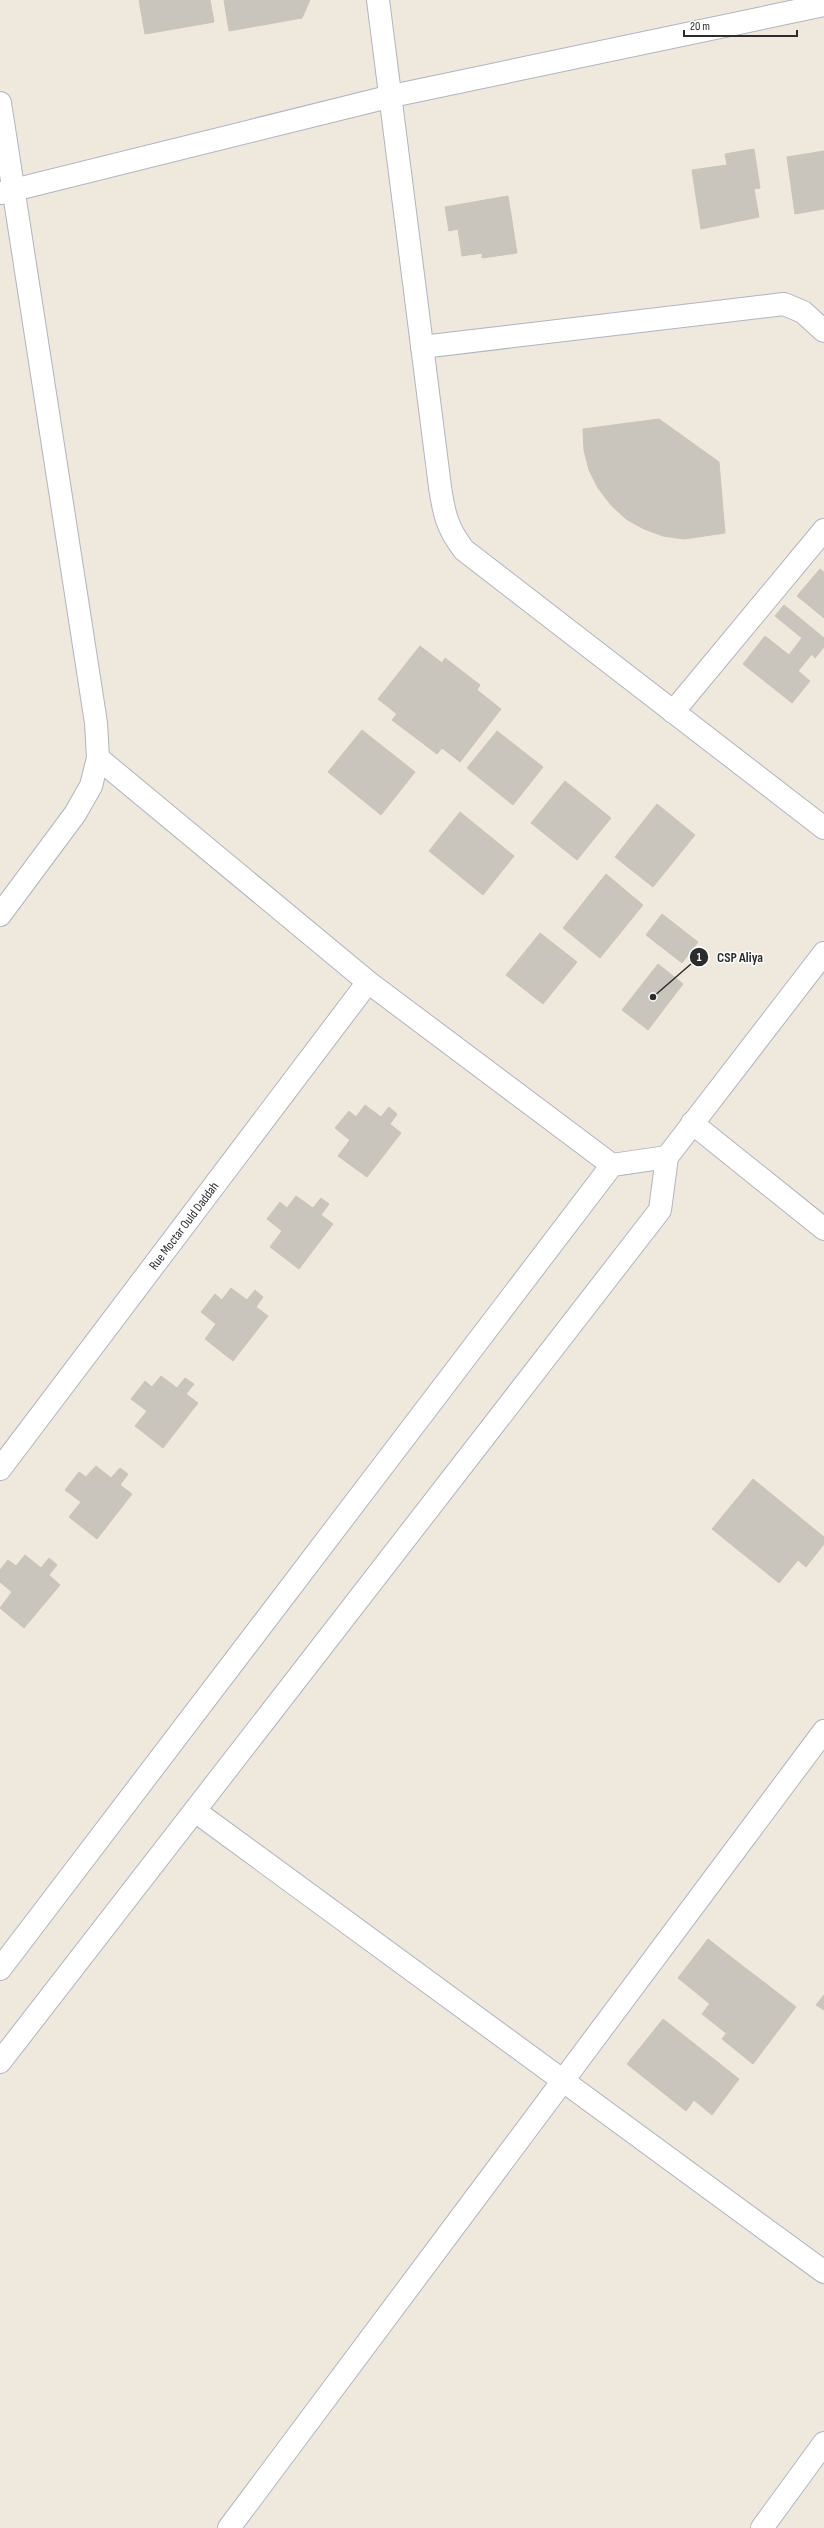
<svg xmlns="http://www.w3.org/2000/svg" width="824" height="2528" viewBox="0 0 824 2528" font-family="'Sofia Sans Condensed',sans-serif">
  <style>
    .building { fill: #cac5bc; stroke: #cbc4b6 }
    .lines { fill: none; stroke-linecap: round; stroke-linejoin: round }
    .street-casing { stroke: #b1b3c1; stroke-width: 24 }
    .street { stroke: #fff; stroke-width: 22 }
    .labels { text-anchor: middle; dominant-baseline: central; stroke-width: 3; stroke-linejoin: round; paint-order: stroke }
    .street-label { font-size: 13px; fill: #2c2c2c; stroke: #fff }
    .leader { fill: none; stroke: #2c2c2c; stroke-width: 1.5 }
    .callout-dot { fill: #2c2c2c; stroke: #fff; stroke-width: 1.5 }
    .mark-label { font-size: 12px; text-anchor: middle; font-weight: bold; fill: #fff }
    .callout-label { font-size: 14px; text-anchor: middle; font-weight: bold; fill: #2c2c2c; stroke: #fff; stroke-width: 3; stroke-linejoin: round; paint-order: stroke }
  </style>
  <rect width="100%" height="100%" fill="#efe8dd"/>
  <g class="building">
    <path d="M 139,0 L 210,0 L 214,22 L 145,34 Z"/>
    <path d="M 224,0 L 310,0 L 302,18 L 229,31 Z"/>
    <path d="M 754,149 L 760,188 L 754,189 L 759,217 L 701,229 L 692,170 L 727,165 L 725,154 Z"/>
    <path d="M 824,151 L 824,209 L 795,214 L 787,157 Z"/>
    <path d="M 508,196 L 517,253 L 482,258 L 482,253 L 462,256 L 458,229 L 449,231 L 445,207 Z"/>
    <path d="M 659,419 L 719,462 L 725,533 L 684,539 L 663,536 L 644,529 L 626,519 L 611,505 L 598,488 L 589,470 L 584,450 L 583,429 Z"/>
    <path d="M 820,569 L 824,572 L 824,618 L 797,596 Z"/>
    <path d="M 784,605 L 824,638 L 824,647 L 815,658 L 812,654 L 798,671 L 810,681 L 792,703 L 743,664 L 765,636 L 789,655 L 802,638 L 775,616 Z"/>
    <path d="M 420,646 L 442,663 L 445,658 L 480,685 L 477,690 L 501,709 L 460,762 L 442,748 L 437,754 L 392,720 L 397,714 L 378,699 Z"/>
    <path d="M 362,730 L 415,772 L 381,815 L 328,772 Z"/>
    <path d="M 497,731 L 543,767 L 513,805 L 467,768 Z"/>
    <path d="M 565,781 L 611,818 L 577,860 L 531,823 Z"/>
    <path d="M 657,804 L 695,835 L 653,887 L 615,857 Z"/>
    <path d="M 460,812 L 514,856 L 483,895 L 429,851 Z"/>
    <path d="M 606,874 L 643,905 L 600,958 L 563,928 Z"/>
    <path d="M 662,914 L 698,942 L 682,963 L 646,935 Z"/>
    <path d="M 540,933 L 577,962 L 543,1004 L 506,975 Z"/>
    <path d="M 658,964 L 683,984 L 648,1030 L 622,1010 Z"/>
    <path d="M 365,1105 L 381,1117 L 389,1107 L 397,1114 L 390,1124 L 401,1133 L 367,1177 L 338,1156 L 350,1140 L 335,1128 L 349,1111 L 356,1117 Z"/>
    <path d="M 296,1196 L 313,1208 L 321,1198 L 329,1204 L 321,1215 L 333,1224 L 299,1269 L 270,1247 L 282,1231 L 267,1219 L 280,1202 L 287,1208 Z"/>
    <path d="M 231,1288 L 247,1300 L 255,1290 L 263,1297 L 256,1307 L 268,1316 L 233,1361 L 205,1339 L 216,1324 L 201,1312 L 215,1294 L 222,1300 Z"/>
    <path d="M 161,1376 L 177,1388 L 185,1378 L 194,1384 L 186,1394 L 198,1403 L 163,1448 L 135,1426 L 147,1411 L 131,1399 L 145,1381 L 152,1387 Z"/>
    <path d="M 96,1466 L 111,1478 L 120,1468 L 128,1474 L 120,1485 L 132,1494 L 97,1539 L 69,1517 L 81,1502 L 65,1490 L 79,1472 L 86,1477 Z"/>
    <path d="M 753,1479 L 824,1537 L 824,1544 L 806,1567 L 798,1560 L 779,1583 L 712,1529 Z"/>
    <path d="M 25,1555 L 41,1568 L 49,1558 L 57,1565 L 49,1575 L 60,1585 L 24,1628 L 0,1608 L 12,1592 L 0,1582 L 0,1570 L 8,1560 L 16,1566 Z"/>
    <path d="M 708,1939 L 740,1964 L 710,2004 L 678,1978 Z"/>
    <path d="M 740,1964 L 765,1983 L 726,2033 L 702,2014 Z"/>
    <path d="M 765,1983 L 796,2007 L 753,2064 L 722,2039 Z"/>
    <path d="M 824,1995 L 824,2010 L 816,2005 Z"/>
    <path d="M 663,2019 L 739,2079 L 712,2115 L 694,2100 L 686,2111 L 627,2064 Z"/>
  </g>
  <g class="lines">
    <defs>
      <g id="street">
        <path d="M 378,0 L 440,487 C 444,514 447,528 464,550 L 824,828"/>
        <path d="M 0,103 L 96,723 L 98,758 L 91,786 L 75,814 L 0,915"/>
        <path d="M 1,193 L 392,96 L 824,5"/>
        <path d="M 422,347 L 784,304 L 803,312 L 824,331"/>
        <path d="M 673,712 L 824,530"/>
        <path d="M 98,758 L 368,982 L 612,1165"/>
        <path d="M 692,1123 L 824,1229"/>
        <path d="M 0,1469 L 368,982"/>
        <path d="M 195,1811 L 824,2272"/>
        <path d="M 0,1969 L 612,1165 L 667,1157"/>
        <path d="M 0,2062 L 660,1210 L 667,1157 L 824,953"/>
        <path d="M 229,2528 L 824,1731"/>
        <path d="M 762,2528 L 824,2443"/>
      </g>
    </defs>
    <use href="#street" class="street-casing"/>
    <use href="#street" class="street"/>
  </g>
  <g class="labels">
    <g class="street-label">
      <text transform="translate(184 1226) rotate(-53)">Rue Moctar Ould Daddah</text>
    </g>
  </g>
  <path class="leader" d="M653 997L699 957"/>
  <g class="callout-dot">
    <circle cx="653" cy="997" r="4"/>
    <circle cx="699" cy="957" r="10"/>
  </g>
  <g class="mark-label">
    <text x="699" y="961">1</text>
  </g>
  <g class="callout-label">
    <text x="740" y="962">CSP Aliya</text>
  </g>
  <path d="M684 30v6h113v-6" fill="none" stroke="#2c2c2c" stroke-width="2"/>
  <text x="690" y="30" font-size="12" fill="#2c2c2c" stroke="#ffffff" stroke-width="3" paint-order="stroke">20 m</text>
</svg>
